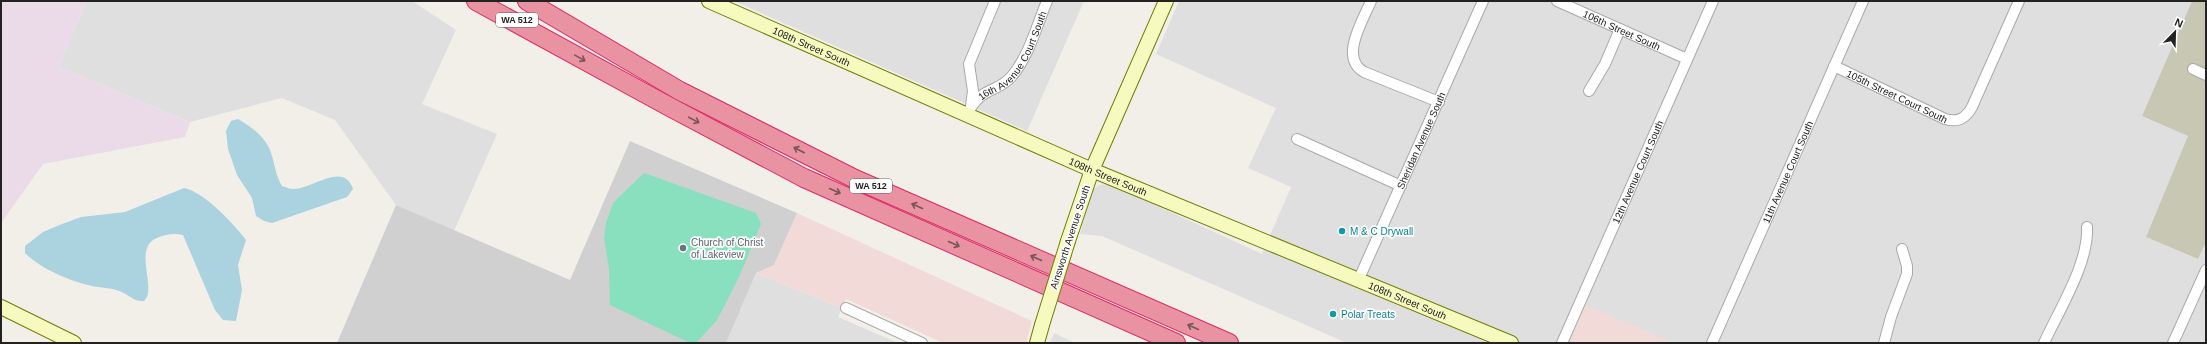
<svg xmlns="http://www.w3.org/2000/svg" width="2207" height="344" viewBox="0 0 2207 344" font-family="Helvetica,sans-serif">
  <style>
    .residential { fill: #e0dfdf }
    .commercial { fill: #f2dad9 }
    .industrial { fill: #ebdbe8 }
    .religious { fill: #d0d0d0 }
    .construction { fill: #c7c7b4 }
    .pitch { fill: #88e0be }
    .water { fill: #aad3df }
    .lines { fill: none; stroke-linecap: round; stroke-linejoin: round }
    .street-casing { stroke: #a9a9a9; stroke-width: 12 }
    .secondary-casing { stroke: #707d05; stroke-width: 16 }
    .highway-casing { stroke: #dc2a67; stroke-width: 20 }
    .street { stroke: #fff; stroke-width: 10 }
    .secondary { stroke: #f7fabf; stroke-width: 14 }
    .highway { stroke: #e892a2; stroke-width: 18 }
    .secondary-bridge-casing { stroke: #707d05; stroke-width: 16; stroke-linecap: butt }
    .secondary-bridge { stroke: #f7fabf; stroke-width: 14 }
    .oneway { stroke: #7b545c }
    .culture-dot { fill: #0f9aa8; stroke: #fff; stroke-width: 1.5 }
    .worship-dot { fill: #6b7280; stroke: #fff; stroke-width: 1.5 }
    .labels { text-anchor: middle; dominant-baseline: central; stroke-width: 3.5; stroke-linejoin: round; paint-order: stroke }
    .shield { fill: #fff; stroke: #646464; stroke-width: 1 }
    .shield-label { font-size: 9px; font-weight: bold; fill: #222 }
    .street-label { font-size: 10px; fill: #222; stroke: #fff }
    .culture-label { font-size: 10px; fill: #0d838f; stroke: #fff; text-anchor: start }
    .worship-label { font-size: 10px; fill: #5b616d; stroke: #fff; text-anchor: start }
  </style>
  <rect width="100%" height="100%" fill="#f2efe9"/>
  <g class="residential">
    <path d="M 86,1 L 412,1 L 456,30 L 422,104 L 497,134 L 454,231 L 396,205 L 335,120 L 282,98 L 190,122 L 59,67 Z"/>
    <path d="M 734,1 L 1084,1 L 1027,131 Z"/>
    <path d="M 1179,1 L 2192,1 L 2142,116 L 2189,136 L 2146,237 L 2198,259 L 2206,242 L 2206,343 L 1347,343 L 1102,236 L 1080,234 L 1092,191 L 1099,185 L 1110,184 L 1262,254 L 1291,187 L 1248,168 L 1276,108 L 1156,54 Z"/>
    <path d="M 756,273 L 842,308 L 838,317 L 898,343 L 726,343 Z"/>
    <path d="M 1054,333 L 1075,343 L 1050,343 Z"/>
  </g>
  <g class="commercial">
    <path d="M 797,213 L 1032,321 L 1026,343 L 943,343 L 846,299 L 842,308 L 756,273 L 774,265 Z"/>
    <path d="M 1585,305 L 1675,343 L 1569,343 Z"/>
  </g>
  <path class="industrial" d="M 1,1 L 86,1 L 59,67 L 190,122 L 185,137 L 43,164 L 1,223 Z"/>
  <path class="religious" d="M 630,141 L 797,213 L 774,265 L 756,273 L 726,343 L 337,343 L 396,205 L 570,280 Z"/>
  <path class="construction" d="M 2192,1 L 2206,1 L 2206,242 L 2198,259 L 2146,237 L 2188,136 L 2142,116 Z"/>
  <path class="pitch" d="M 644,173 L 756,213 L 761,224 L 739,277 L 717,320 L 696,343 L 690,343 L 610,305 L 609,269 L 604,238 L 606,223 L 613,203 Z"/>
  <g class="water">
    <path d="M 238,119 C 252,127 268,139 272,156 C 275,166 276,176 282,186 C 286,187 290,189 294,189 C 312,189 344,161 353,189 L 347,197 L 272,223 L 264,221 L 256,216 L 252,198 L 237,175 L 228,149 L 226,131 L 231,121 Z"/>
    <path d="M 184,188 C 203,191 235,225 246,240 L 238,265 L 242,290 L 236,321 L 223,320 L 215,310 L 183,235 C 174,233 168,234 159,237 C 135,245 151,276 148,293 C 148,295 146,299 144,301 C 133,302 129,294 119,291 C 109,287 99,288 88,285 C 67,280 40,268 25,253 L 25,246 L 43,232 L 62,224 L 81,217 L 125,212 Z"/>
  </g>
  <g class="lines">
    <defs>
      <g id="street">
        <path d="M 1371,1 C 1363,20 1339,58 1364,72 L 1439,102"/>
        <path id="s1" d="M 1557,1 L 1687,59"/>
        <path id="s2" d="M 1834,66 L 1945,119 C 1958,123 1966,118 1972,107 L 2019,1"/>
        <path d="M 2193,69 L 2206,75"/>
        <path d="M 1589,91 L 1605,64 L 1620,29"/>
        <path d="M 971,106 L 973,91 L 969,64 L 995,1"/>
        <path id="s3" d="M 967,115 C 981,85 997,94 1012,76 C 1029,56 1037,25 1047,1"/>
        <path d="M 1297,139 L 1401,186"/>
        <path id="s4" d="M 1358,281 L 1483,1"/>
        <path d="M 846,308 L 922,343"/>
        <path id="s5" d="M 1562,343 L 1713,1"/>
        <path id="s6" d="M 1712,343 L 1863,1"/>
        <path d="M 1884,343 L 1891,317 L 1907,274 L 1907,266 L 1902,249"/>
        <path d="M 2044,343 C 2059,310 2089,263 2087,227"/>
        <path d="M 2173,343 L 2206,270"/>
      </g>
      <g id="secondary">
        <path id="s7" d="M 709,1 L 1092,170 L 1511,343"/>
        <path d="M 1068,241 L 1092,170 L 1166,1"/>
        <path d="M 1,307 L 74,343"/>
        <path d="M 1037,343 L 1042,325"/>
      </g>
      <g id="highway">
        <path d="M 476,1 L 668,106 L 804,178 L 1176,343"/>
        <path d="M 527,1 L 680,91 L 855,179 L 1229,343"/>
      </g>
    </defs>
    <use href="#street" class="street-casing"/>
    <use href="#secondary" class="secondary-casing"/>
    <use href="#highway" class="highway-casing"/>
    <use href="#street" class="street"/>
    <use href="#secondary" class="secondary"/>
    <use href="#highway" class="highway"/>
    <defs>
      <path id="secondary-bridge" d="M 1042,325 L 1068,241"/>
    </defs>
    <use href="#secondary-bridge" class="secondary-bridge-casing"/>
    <use href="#secondary-bridge" class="secondary-bridge"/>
  </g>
  <defs><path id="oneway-shaft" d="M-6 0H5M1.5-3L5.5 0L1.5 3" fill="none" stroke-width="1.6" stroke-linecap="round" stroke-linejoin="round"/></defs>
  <g class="oneway">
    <use href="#oneway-shaft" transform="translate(580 58) rotate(29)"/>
    <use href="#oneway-shaft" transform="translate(694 120) rotate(28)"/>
    <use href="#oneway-shaft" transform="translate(799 150) rotate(-153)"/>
    <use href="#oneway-shaft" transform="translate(835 191) rotate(24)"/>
    <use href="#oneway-shaft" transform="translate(917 206) rotate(-156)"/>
    <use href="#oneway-shaft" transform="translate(954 244) rotate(24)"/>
    <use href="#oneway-shaft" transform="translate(1036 258) rotate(-156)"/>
    <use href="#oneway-shaft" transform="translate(1193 327) rotate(-156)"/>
  </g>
  <g class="culture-dot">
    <circle cx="1342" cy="231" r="4"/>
    <circle cx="1333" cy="314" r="4"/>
  </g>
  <circle class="worship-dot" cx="683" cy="248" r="4"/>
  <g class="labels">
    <g class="shield">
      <rect x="496" y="13" width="42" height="14" rx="3"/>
      <rect x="850" y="179" width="42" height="14" rx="3"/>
    </g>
    <g class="shield-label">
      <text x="517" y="20">WA 512</text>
      <text x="871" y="186">WA 512</text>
    </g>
    <g class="street-label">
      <text stroke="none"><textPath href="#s1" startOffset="71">106th Street South</textPath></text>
      <text stroke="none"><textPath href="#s7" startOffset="112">108th Street South</textPath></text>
      <text stroke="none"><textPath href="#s3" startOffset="77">16th Avenue Court South</textPath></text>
      <text stroke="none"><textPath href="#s2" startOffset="70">105th Street Court South</textPath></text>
      <text stroke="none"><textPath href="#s4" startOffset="154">Sheridan Avenue South</textPath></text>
      <text stroke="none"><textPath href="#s5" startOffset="187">12th Avenue Court South</textPath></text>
      <text stroke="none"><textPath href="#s6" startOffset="187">11th Avenue Court South</textPath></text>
      <text stroke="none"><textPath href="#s7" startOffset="436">108th Street South</textPath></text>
      <text transform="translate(1070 237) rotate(-72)">Ainsworth Avenue South</text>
      <text stroke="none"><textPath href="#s7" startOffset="760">108th Street South</textPath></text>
    </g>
    <g class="culture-label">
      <text x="1350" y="231">M &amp; C Drywall</text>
      <text x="1341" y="314">Polar Treats</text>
    </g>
    <g class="worship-label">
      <text x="691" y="242">Church of Christ<tspan x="691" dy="12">of Lakeview</tspan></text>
    </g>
  </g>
  <rect width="2207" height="344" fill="none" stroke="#222222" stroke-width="4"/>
  <g transform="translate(2175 32) rotate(23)" stroke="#ffffff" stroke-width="3" paint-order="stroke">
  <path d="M0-3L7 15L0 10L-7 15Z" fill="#222222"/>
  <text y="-6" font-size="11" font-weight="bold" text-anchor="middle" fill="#222222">N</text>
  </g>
</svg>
